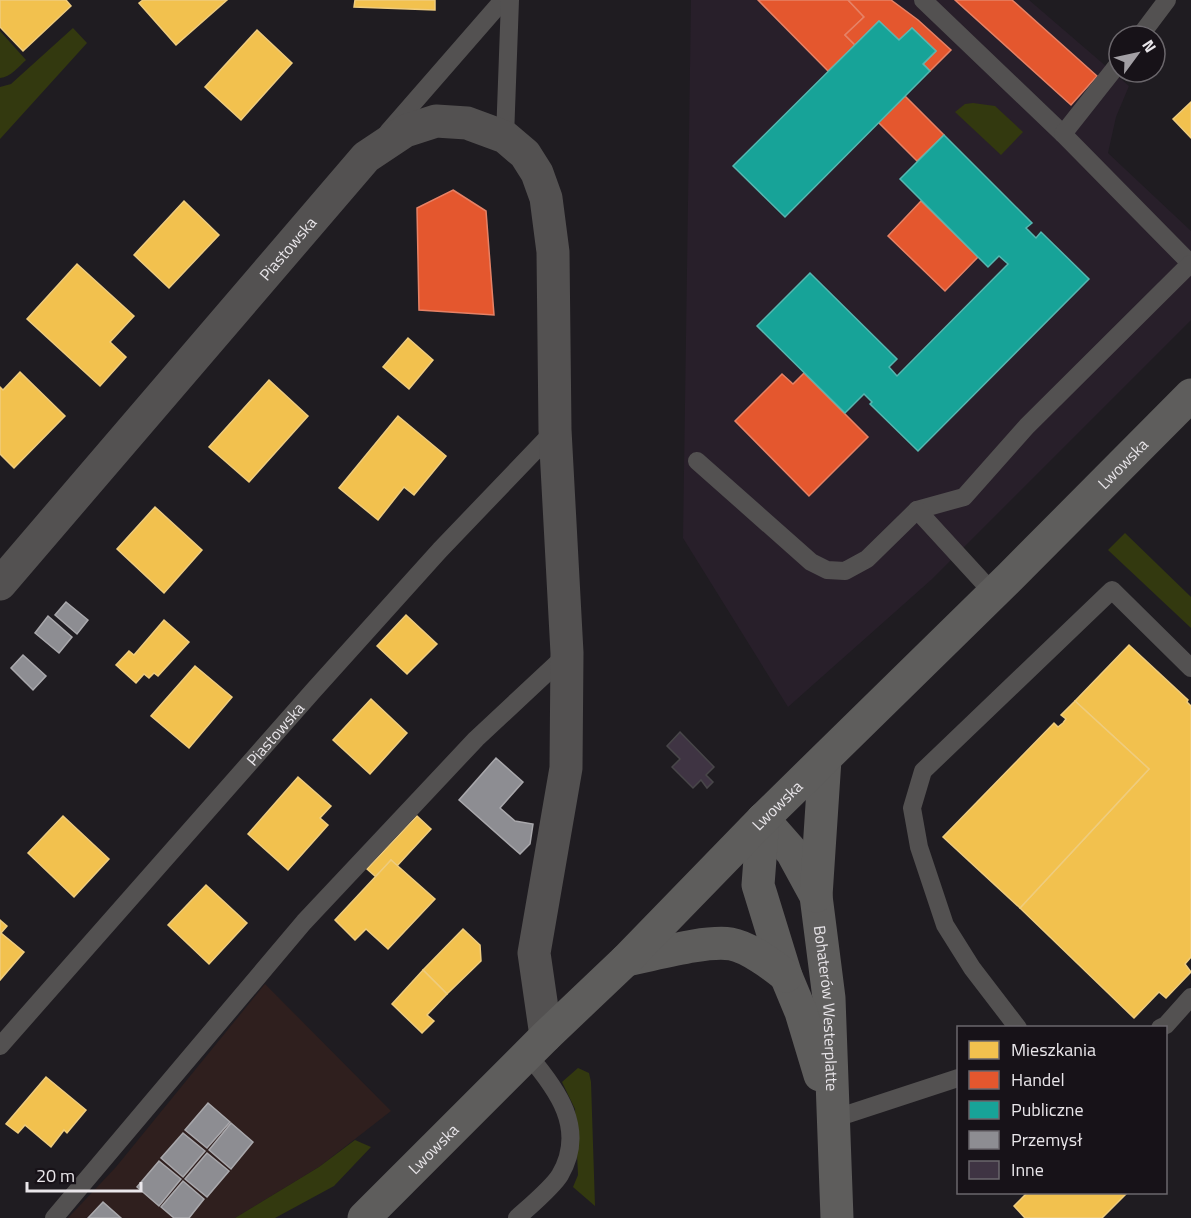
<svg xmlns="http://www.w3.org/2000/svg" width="1191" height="1218" viewBox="0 0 1191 1218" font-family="'Titillium Web',sans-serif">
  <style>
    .built { fill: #281f2a }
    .industrial { fill: #2f1f1e }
    .green { fill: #33390f }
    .homes { fill: #f2c14e; stroke: #efcc7d; stroke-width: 1.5 }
    .shops { fill: #e4572e; stroke: #e68266; stroke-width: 1.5 }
    .public { fill: #17a398; stroke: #56b7b1; stroke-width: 1.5 }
    .industry { fill: #8d8d92; stroke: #a9a8ac; stroke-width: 1.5 }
    .building { fill: #3f3443; stroke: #484649; stroke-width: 1.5 }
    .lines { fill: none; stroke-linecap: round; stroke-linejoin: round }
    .lane { stroke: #535151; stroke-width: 18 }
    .street { stroke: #535151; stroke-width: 33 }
    .secondary { stroke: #5e5d5c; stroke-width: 33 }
    .labels { text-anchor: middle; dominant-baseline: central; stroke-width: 6; stroke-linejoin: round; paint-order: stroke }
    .street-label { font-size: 16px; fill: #e9e6ea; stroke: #171218 }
  </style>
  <rect width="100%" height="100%" fill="#1f1c21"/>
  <path class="built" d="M 691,0 L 1029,0 L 1129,86 L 1116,117 L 1108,153 L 1191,231 L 1191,320 L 931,580 L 788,707 L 683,538 Z"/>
  <path class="industrial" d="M 265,984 L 391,1111 L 319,1167 L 235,1218 L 68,1218 L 116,1167 Z"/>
  <g class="green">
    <path d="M 73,28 L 87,43 L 0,139 L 0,87 L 11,84 Z"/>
    <path d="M 0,31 L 26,60 C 18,67 11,77 0,78 Z"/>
    <path d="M 973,103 L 995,106 L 1023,132 L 1001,155 L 955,112 L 965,104 Z"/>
    <path d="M 1125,533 L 1191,597 L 1191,628 L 1108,550 Z"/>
    <path d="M 578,1068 L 589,1073 L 591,1082 L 595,1206 L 573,1187 L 578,1175 L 575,1109 L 562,1082 Z"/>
    <path d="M 355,1140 L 371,1147 L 334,1186 L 275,1218 L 235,1218 L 319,1167 Z"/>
  </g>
  <g class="homes">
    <path d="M 0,0 L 66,0 L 71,6 L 23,51 L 0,27 Z"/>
    <path d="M 143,0 L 227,0 L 176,45 L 139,3 Z"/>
    <path d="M 355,0 L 435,0 L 435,10 L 354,7 Z"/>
    <path d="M 257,30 L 292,63 L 241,120 L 205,87 Z"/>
    <path d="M 1191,102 L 1191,138 L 1173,119 Z"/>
    <path d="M 184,201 L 219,235 L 169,288 L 134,255 Z"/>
    <path d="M 77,264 L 134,316 L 110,342 L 126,357 L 100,386 L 27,319 Z"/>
    <path d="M 408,338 L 433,360 L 409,389 L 383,367 Z"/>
    <path d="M 20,372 L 65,416 L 14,468 L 0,454 L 0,387 L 3,390 Z"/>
    <path d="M 269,380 L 308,416 L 249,482 L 209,447 Z"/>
    <path d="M 398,416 L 446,456 L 414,495 L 404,487 L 378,520 L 339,488 Z"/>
    <path d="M 155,507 L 202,550 L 164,593 L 117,549 Z"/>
    <path d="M 406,615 L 437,644 L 407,674 L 377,646 Z"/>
    <path d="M 164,620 L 189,642 L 158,676 L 154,673 L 149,678 L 144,674 L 136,683 L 116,665 L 129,651 L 134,655 Z"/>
    <path d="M 1129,645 L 1188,700 L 1187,702 L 1191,706 L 1191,957 L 1185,964 L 1191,972 L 1166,998 L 1159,992 L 1134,1018 L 1020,908 L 1149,769 L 1075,701 Z"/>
    <path d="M 195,666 L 232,697 L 189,748 L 151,716 Z"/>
    <path d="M 371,699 L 407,733 L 370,774 L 333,740 Z"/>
    <path d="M 1075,701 L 1149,769 L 1020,908 L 943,837 L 1054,723 L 1058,727 L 1063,723 L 1066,719 L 1061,715 Z"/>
    <path d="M 298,777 L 331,806 L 320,818 L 328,825 L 288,870 L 248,834 Z"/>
    <path d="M 63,816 L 109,859 L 74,897 L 28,853 Z"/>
    <path d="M 417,816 L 431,829 L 397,866 L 391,860 L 376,877 L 367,869 Z"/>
    <path d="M 391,860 L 435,899 L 388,949 L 366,929 L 355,940 L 335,920 Z"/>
    <path d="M 206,885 L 247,923 L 209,964 L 168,925 Z"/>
    <path d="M 0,920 L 7,926 L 1,933 L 24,952 L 0,980 Z"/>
    <path d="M 463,929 L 480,945 L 481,961 L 447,994 L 423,970 Z"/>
    <path d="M 423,970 L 447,994 L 427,1015 L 434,1021 L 422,1033 L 392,1004 Z"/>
    <path d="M 46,1077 L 86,1110 L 67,1133 L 64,1130 L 51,1147 L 25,1125 L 18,1133 L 6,1124 Z"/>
    <path d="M 1028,1192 L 1128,1192 L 1102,1218 L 1025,1218 L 1014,1206 Z"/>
  </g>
  <g class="shops">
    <path d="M 758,0 L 848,0 L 864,17 L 845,35 L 855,45 L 828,71 Z"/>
    <path d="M 848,0 L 891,0 L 918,20 L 951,50 L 930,71 L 923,64 L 936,51 L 912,28 L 899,40 L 879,21 L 855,45 L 845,35 L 864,17 Z"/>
    <path d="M 955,0 L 1012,0 L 1097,76 L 1071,105 Z"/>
    <path d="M 905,96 L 944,135 L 917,161 L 878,122 Z"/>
    <path d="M 453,190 L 486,211 L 494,315 L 419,310 L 417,208 Z"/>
    <path d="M 921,201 L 978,257 L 945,291 L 888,236 Z"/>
    <path d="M 804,373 L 868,437 L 809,496 L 735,421 L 782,374 L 793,384 Z"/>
  </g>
  <g class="public">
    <path d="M 879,21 L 899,40 L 912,28 L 936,51 L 923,64 L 930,71 L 785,217 L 733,166 Z"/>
    <path d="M 944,135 L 1032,223 L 1026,228 L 1036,238 L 1041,232 L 1089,279 L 918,451 L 870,404 L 872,402 L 864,394 L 845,413 L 757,326 L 810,273 L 897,359 L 889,367 L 897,376 L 1008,264 L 999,256 L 988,267 L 900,179 Z"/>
  </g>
  <g class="industry">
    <path d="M 66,602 L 88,620 L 77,634 L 55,615 Z"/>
    <path d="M 48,616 L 72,637 L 59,653 L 35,633 Z"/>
    <path d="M 23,655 L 46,676 L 33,690 L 11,668 Z"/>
    <path d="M 496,758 L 523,782 L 500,808 L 515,821 L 533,824 L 530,844 L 520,854 L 459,800 Z"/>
    <path d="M 208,1103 L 230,1122 L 207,1148 L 185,1130 Z"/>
    <path d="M 231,1123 L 253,1142 L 231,1169 L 209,1150 Z"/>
    <path d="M 183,1133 L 205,1151 L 183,1177 L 161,1158 Z"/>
    <path d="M 207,1153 L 229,1171 L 207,1197 L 185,1179 Z"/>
    <path d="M 159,1161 L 181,1179 L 159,1206 L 137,1187 Z"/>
    <path d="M 183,1181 L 204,1199 L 189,1218 L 174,1218 L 161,1207 Z"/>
    <path d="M 103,1202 L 121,1218 L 88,1218 Z"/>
  </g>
  <path class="building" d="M 680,732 L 714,767 L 706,775 L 713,782 L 707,788 L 701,780 L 693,788 L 672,767 L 680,759 L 667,746 Z"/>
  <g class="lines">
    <g class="lane">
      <path d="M 923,0 L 1063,134"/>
      <path d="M 1140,36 L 1167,0"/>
      <path d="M 1119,63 L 1063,134 L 1191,264"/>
      <path d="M 388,132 L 503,0"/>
      <path d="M 505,137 L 510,0"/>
      <path d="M 697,461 L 811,562 L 827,570 L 845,571 L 867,559 L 917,510 L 964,497 L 1027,426 L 1190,264"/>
      <path d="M 917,510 L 994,594"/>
      <path d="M 1018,1028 L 972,968 L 945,925 L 919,847 L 912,808 L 923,771 L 1112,590 L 1191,668"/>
      <path d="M 1160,1028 L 1166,1025 L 1191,997"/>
      <path id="s1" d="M 0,1046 L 313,691 L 440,550 L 554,431"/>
      <path d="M 833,1119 L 958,1078"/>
      <path d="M 54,1218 L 304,922 L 476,739 L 567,654"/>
      <path d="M 517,1218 C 529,1207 553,1187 560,1175 C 587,1129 557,1089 528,1055"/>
    </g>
    <path class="street" id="s2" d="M 0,584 L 366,157 L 405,131 L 436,121 L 467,123 L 505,137 L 525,154 L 537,173 L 546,198 L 553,252 L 555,430 L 567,653 L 566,768 L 534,953 L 546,1036"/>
    <g class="secondary">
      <path id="s3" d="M 763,819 L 792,852 L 816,896 L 829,998 L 837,1218"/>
      <path d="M 763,819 L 758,885 L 786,976 L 801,1012 L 820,1075"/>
      <path d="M 816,896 L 825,759"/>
      <path d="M 626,960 C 653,955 705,940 731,944 C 748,947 773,965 786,976"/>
      <path id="s4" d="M 364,1218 L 546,1036 L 626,960 L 763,819 L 1011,576 L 1191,395"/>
    </g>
  </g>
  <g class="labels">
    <g class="street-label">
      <text stroke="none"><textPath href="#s2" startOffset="442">Piastowska</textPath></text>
      <text stroke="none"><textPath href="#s4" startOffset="1070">Lwowska</textPath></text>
      <text stroke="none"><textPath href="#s1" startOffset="416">Piastowska</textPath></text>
      <text stroke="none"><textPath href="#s4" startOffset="584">Lwowska</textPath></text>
      <text stroke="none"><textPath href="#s3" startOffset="207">Bohaterów Westerplatte</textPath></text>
      <text stroke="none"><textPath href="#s4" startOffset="98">Lwowska</textPath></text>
    </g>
  </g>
  <rect x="957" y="1026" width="210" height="168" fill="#171218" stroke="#6b676c" stroke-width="1.5"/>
  <rect x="969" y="1041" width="30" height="18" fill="#f2c14e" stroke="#6b676c" stroke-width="1.5"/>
  <text x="1011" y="1056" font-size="18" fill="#e9e6ea">Mieszkania</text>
  <rect x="969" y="1071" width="30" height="18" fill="#e4572e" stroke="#6b676c" stroke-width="1.5"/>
  <text x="1011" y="1086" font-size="18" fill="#e9e6ea">Handel</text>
  <rect x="969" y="1101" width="30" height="18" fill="#17a398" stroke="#6b676c" stroke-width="1.5"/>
  <text x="1011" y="1116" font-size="18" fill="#e9e6ea">Publiczne</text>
  <rect x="969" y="1131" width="30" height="18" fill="#8d8d92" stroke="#6b676c" stroke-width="1.5"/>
  <text x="1011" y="1146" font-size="18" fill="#e9e6ea">Przemysł</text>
  <rect x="969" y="1161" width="30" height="18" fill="#3f3443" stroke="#6b676c" stroke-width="1.5"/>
  <text x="1011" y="1176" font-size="18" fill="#e9e6ea">Inne</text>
  <g transform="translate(1137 54) rotate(57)"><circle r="28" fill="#171218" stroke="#6b676c" stroke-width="1.5"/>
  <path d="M0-4.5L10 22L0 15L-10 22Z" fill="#a29fa4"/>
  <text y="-9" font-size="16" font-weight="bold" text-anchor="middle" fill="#e9e6ea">N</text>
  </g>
  <path d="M27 1182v9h114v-9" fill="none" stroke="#e9e6ea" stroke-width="3"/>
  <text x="36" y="1182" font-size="18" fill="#e9e6ea" stroke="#171218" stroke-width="4.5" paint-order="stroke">20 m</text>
</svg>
